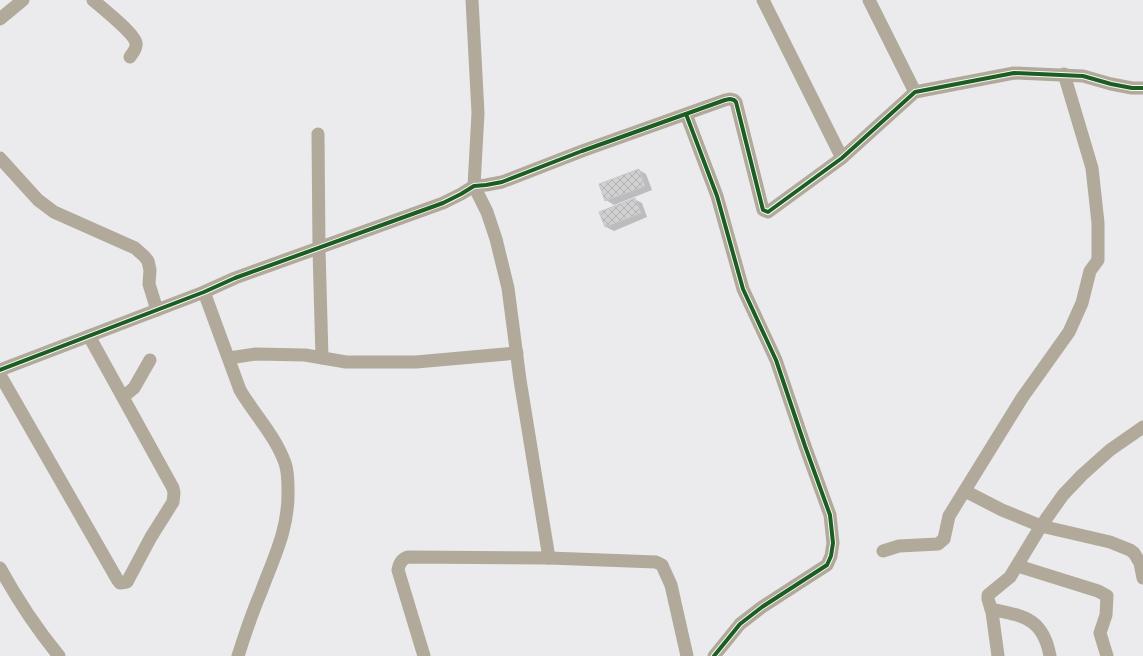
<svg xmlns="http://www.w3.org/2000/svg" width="1143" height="656" viewBox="0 0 1143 656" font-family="Roboto,sans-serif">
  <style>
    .shadow { fill: #0003 }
    .building { fill: url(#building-cross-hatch); stroke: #c9c7c9 }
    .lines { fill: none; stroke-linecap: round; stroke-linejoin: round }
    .minor { stroke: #b1a99a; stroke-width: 13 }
    .cycleway-casing { stroke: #f7f7fb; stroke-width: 6 }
    .cycleway { stroke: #1b5e20; stroke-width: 4 }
  </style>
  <defs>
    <pattern id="building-cross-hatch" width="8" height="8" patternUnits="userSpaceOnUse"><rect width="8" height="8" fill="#d1d0d1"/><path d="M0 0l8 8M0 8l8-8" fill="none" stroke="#b3b2b3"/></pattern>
  </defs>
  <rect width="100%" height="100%" fill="#ebeaed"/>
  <g class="shadow">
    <path d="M 639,170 L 646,174 L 652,190 L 614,205 L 606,200 Z"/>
    <path d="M 634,199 L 642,203 L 647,217 L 614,231 L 606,227 L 601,213 Z"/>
  </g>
  <g class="building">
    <path d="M 639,169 L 645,186 L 605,201 L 599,184 Z"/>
    <path d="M 635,198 L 641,213 L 605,227 L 599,212 Z"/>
  </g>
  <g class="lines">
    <g class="minor">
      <path d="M 93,0 C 101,7 134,33 136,43 C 137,49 133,52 130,57"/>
      <path d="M 472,0 L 478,113 L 474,186 L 487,212 L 496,239 L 508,288 L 520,380 L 549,558"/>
      <path d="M 763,0 L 842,158"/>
      <path d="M 869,0 L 915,92"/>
      <path d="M 0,19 L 23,0"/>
      <path d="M 686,114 L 717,196 L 743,289 L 776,360 L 805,446 L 830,515 L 833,543 L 831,556 L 827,565 L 762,607 L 740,624 L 714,656"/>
      <path d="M 318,134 L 319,249 L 322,358"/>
      <path d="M 0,158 L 38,200 L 54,212 L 135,248 L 144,256 L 148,261 L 150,270 L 149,284 L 157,310"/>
      <path d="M 204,292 L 240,390 C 254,414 275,435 285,463 C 288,471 288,481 288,490 C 289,529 274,557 261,592 C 252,613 245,634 238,656"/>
      <path d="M 229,358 L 256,354 L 305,355 L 346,362 L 416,362 L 517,353"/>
      <path d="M 0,370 L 204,292 L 235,278 L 443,203 L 461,194 L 474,186 L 486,185 L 502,182 L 582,151 L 725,100 L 730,99 L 734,100 L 736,102 L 763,210 L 768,212 L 842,158 L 915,92 L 1014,73 L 1083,76 L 1111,84 L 1132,88 L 1143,88"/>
      <path d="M 0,375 L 117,579 L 120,583 L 127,582 L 151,537 L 173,502 L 174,493 L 173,488 L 89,336"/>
      <path d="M 123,397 L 134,388 L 150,360"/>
      <path d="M 965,491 L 1002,510 L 1041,526 L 1110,542 L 1130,550 L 1134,553 L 1140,563 L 1143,578"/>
      <path d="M 883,551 L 899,546 L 938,544 L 944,539 L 949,516 L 1022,398 L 1069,332 L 1082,303 L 1090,271 L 1098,260 L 1098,223 L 1092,168 L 1064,74"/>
      <path d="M 1018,566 L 1098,591 L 1107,596 L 1106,615 L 1100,633 L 1107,656"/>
      <path d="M 0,568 C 17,599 36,628 59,656"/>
      <path d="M 991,609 C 1024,616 1043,618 1050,656"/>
      <path d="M 424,656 L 398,570 C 399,564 401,559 408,557 L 549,558 L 656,562 L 662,565 L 671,585 L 687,656"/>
      <path d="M 998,656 L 992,612 L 988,599 L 988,595 L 1010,577 L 1041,526 L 1063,495 L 1082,475 L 1110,450 L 1143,427"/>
    </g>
    <defs>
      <g id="cycleway">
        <path d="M 686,114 L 717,196 L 743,289 L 776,360 L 805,446 L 830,515 L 833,543 L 831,556 L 827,565 L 762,607 L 740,624 L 714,656"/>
        <path d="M 0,370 L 204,292 L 235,278 L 443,203 L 461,194 L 474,186 L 486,185 L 502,182 L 582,151 L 725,100 L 730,99 L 734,100 L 736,102 L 763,210 L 768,212 L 842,158 L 915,92 L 1014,73 L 1083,76 L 1111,84 L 1132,88 L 1143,88"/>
      </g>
    </defs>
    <use href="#cycleway" class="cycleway-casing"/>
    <use href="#cycleway" class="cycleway"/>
  </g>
</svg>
